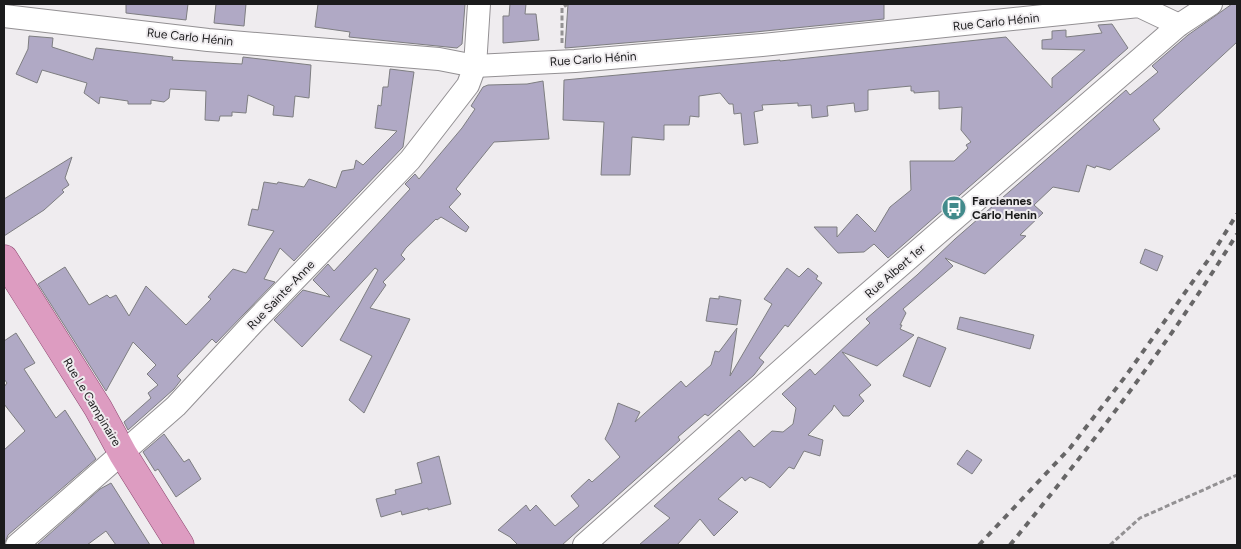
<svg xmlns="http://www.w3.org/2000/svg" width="1241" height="549" viewBox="0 0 1241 549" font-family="Figtree,sans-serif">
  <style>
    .building { fill: #b0a9c5; stroke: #7e7e81 }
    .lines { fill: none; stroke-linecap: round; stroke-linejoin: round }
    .minor-casing { stroke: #939093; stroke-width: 24 }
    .major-casing { stroke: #8b446d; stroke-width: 29 }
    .path { stroke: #939193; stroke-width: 3; stroke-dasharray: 5 2.5; stroke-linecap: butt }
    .minor { stroke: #fff; stroke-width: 22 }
    .major { stroke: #dd9cc1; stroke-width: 28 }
    .rail { stroke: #676667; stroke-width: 4; stroke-dasharray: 6 6; stroke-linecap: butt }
    .labels { text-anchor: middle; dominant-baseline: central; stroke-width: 4; stroke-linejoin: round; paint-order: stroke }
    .street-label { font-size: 12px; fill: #1b1b1c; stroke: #efecef }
    .poi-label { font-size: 12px; font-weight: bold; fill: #1b1b1c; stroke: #efecef; text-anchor: start }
  </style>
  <rect width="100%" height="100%" fill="#efecef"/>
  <g class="building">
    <path d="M 126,4 L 188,4 L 186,20 L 126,13 Z"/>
    <path d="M 216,4 L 246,4 L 244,26 L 214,23 Z"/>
    <path d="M 318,4 L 465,4 L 462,44 L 457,48 L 349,37 L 350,32 L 315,27 Z"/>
    <path d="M 510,4 L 526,4 L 525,14 L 536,14 L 539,40 L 503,43 L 503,16 L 509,16 Z"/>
    <path d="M 568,4 L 884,4 L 884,19 L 755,32 L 565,48 Z"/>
    <path d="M 1232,4 L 1237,4 L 1237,42 L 1153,120 L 1160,129 L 1110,170 L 1096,166 L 1095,168 L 1087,165 L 1079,192 L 1053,187 L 1034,205 L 1043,213 L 1020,235 L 1026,236 L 985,274 L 945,258 L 953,266 L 903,309 L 906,313 L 900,325 L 902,325 L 900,329 L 914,335 L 877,366 L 842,352 L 871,385 L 859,395 L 864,401 L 849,416 L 843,416 L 834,405 L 832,410 L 808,435 L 823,440 L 820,456 L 804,451 L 794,469 L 789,467 L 770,488 L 764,483 L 750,477 L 745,481 L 742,477 L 718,499 L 738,512 L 714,536 L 700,519 L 677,545 L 639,545 L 670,518 L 654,506 L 676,486 L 739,430 L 754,447 L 772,431 L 783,432 L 793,424 L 796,408 L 782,394 L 810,369 L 815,375 L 870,323 L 866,319 L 917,275 L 955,239 L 1126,90 L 1130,95 L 1158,72 L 1152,66 L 1188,35 Z"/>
    <path d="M 1112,24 L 1128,48 L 888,258 L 874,244 L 864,252 L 838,253 L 814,227 L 837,227 L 837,237 L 857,214 L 875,232 L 890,207 L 911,190 L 910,161 L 954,161 L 968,148 L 966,145 L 971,142 L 961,130 L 962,107 L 939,109 L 939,91 L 914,93 L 914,91 L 911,91 L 911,86 L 868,90 L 868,110 L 855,112 L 854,103 L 827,106 L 828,116 L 812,118 L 811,105 L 798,106 L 798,103 L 762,105 L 763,110 L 754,112 L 758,143 L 744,145 L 741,113 L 734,114 L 733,104 L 729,104 L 720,93 L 699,96 L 699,117 L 690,116 L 689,125 L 664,125 L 664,140 L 632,137 L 630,175 L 601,175 L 604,122 L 563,120 L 564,80 L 780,60 L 780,61 L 1006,37 L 1052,88 L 1052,78 L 1085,50 L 1042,49 L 1042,40 L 1052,39 L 1052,31 L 1066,30 L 1066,37 L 1102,33 L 1098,25 Z"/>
    <path d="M 29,36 L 53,38 L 52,47 L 93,60 L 96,48 L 173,57 L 172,60 L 242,64 L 243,57 L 311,65 L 309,98 L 295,96 L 293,117 L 273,115 L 274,106 L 248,95 L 246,113 L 232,112 L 232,116 L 220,116 L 219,121 L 205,120 L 206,91 L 170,89 L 169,98 L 164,102 L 151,100 L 151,104 L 128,104 L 128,101 L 100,97 L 99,104 L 84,93 L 87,83 L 42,70 L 37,83 L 16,74 L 28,49 Z"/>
    <path d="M 390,69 L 414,72 L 403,147 L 294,261 L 280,248 L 264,279 L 275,282 L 216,343 L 212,339 L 177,376 L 181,380 L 174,389 L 128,430 L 124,422 L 151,398 L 148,393 L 158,385 L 147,374 L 156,365 L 133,342 L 106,391 L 38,284 L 65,267 L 89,305 L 107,295 L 110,298 L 116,295 L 129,316 L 146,286 L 186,325 L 211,299 L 208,297 L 233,269 L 246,273 L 274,231 L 248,225 L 252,209 L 258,210 L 264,182 L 277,184 L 278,182 L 304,187 L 309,179 L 336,188 L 342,171 L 354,169 L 356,160 L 363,165 L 397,131 L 375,128 L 378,105 L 381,106 L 383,87 L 388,87 Z"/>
    <path d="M 543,81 L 549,139 L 494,142 L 456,189 L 461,194 L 449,207 L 469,227 L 466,232 L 441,217 L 437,220 L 436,219 L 406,248 L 401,255 L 405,259 L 383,282 L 386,285 L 370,308 L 410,319 L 364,413 L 349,400 L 372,356 L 340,340 L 378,270 L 375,268 L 302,347 L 274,320 L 303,290 L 330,297 L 313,280 L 328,264 L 334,271 L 410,189 L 405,184 L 415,174 L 419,179 L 462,128 L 475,109 L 471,106 L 483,87 L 488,85 L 527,84 Z"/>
    <path d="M 72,157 L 65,178 L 69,185 L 62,190 L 64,192 L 44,210 L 4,236 L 4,199 Z"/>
    <path d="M 1145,249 L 1163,256 L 1157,271 L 1140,263 Z"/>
    <path d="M 787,268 L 799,277 L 808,268 L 818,276 L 816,279 L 822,283 L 788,327 L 785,325 L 759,358 L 764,362 L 754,375 L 708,416 L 705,414 L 678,437 L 680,440 L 562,545 L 518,545 L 510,537 L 498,530 L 526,505 L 530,511 L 536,505 L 555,526 L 579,506 L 571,496 L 589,479 L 592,482 L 620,457 L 605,439 L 612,423 L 618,403 L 640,412 L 635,422 L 681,381 L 686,387 L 711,365 L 715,351 L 719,352 L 737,328 L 730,376 L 772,304 L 764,299 Z"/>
    <path d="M 719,296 L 741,300 L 737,325 L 706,321 L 710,298 L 719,299 Z"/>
    <path d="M 960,317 L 1034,335 L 1030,349 L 957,329 Z"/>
    <path d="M 16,333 L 35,363 L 24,369 L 56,418 L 65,410 L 96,459 L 8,535 L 4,545 L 4,450 L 25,431 L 4,404 L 4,387 L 7,383 L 4,379 L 4,341 Z"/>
    <path d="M 918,337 L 946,348 L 930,387 L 903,376 Z"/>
    <path d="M 164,434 L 184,462 L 189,459 L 201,479 L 176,497 L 158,469 L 155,471 L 143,452 Z"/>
    <path d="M 967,450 L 982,460 L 972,474 L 957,464 Z"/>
    <path d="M 439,456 L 451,504 L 428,510 L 428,508 L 402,515 L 401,511 L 381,517 L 376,499 L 396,494 L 395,490 L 422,483 L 417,463 Z"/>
    <path d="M 111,483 L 150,545 L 116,545 L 106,531 L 87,545 L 37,545 L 100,489 Z"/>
  </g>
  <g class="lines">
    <defs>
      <g id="minor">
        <path d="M 4,16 L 208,40 L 439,59 L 475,66 L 575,61 L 762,45 L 1139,6 L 1179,25"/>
        <path d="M 17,545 L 176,406 L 253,323 L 410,160 L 468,85 L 475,66 L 479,4"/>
        <path d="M 584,545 L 842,316 L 1141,58 L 1179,25 L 1211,4"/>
      </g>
      <path id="major" d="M 4,259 L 98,408 L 123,454 L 180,545"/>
    </defs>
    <use href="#minor" class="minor-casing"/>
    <use href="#major" class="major-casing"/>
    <g class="path">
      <path d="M 562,43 L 562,8 L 568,4"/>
      <path d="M 1110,545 L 1140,518 L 1237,475"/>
    </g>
    <use href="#minor" class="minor"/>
    <use href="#major" class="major"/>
    <g class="rail">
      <path d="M 979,545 L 1070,448 L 1125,377 L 1211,256 L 1237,214"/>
      <path d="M 1010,545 C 1091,446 1169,343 1237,234"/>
    </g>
  </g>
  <defs>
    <symbol id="bus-disc" viewBox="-11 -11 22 22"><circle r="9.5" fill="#428a8b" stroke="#efecef"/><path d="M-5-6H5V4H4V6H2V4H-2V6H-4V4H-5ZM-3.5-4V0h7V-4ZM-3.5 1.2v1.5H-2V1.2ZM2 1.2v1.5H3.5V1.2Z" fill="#fff"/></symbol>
  </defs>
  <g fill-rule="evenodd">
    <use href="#bus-disc" x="940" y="194" width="28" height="28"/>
  </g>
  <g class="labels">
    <g class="street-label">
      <text transform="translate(996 22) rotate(-6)">Rue Carlo Hénin</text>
      <text transform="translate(190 37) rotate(6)">Rue Carlo Hénin</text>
      <text transform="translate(593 59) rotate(-4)">Rue Carlo Hénin</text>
      <text transform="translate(895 271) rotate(-41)">Rue Albert 1er</text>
      <text transform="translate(281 295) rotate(-46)">Rue Sainte-Anne</text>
      <text transform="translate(92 402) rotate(59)">Rue Le Campinaire</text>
    </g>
    <g class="poi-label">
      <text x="972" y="201">Farciennes<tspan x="972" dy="14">Carlo Henin</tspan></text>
    </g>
  </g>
  <rect width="1241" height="549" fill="none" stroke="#1b1b1c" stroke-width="10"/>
</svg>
